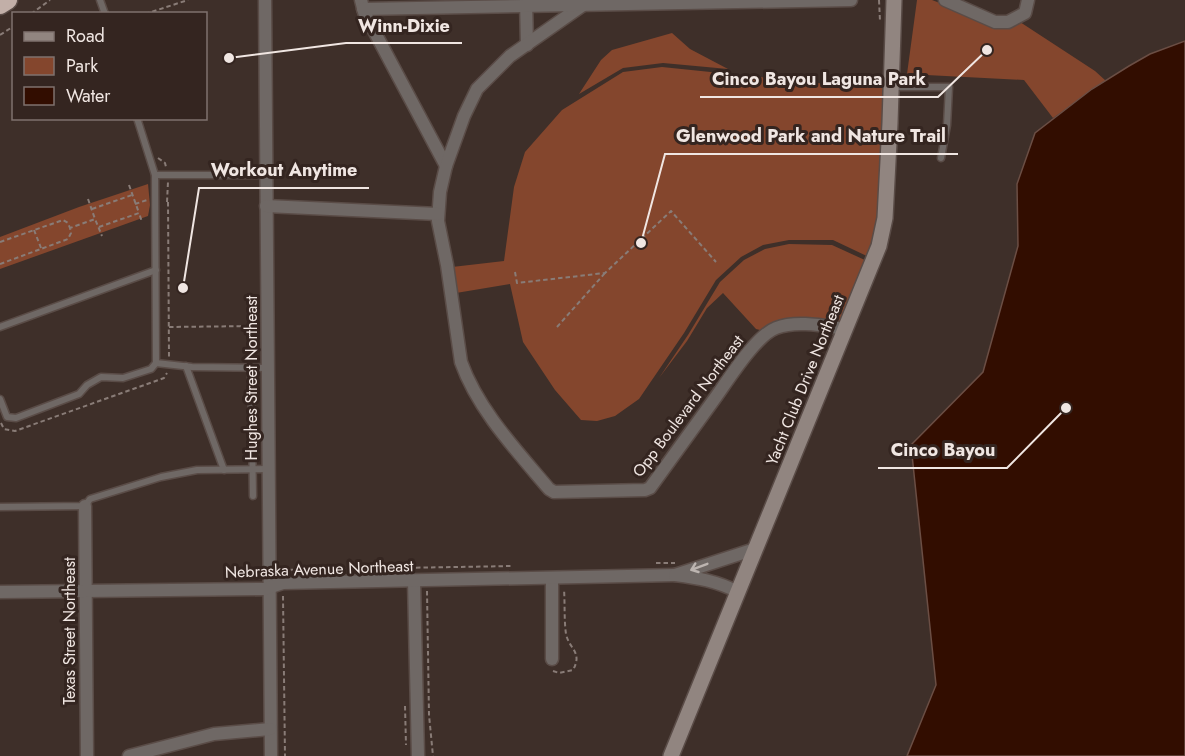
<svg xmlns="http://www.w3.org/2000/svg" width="1185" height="756" viewBox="0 0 1185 756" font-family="Jost,sans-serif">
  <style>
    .green { fill: #84462d }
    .water { fill: #320d00; stroke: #6b4e44; stroke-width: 1.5 }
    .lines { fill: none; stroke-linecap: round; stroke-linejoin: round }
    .lane-casing { stroke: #5a4c47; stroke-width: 9 }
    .street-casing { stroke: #5a4c47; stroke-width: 15 }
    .secondary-casing { stroke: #5a4c47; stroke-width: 18 }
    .highway-casing { stroke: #5a4c47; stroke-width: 21 }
    .path { stroke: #897c77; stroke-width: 2; stroke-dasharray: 4.5 3; stroke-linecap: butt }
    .lane { stroke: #6f6865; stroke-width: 6 }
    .street { stroke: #6f6865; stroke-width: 12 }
    .secondary { stroke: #918580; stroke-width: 15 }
    .highway { stroke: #c2afa8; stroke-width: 18 }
    .oneway { stroke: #bcb4b0 }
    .labels { text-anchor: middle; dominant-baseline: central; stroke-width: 6; stroke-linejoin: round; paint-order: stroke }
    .street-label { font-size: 16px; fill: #f0e6e2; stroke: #342520 }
    .leader { fill: none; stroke: #f0e6e2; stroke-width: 2 }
    .callout-dot { fill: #f0e6e2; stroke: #342520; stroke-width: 2 }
    .callout-label { font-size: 18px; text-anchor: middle; font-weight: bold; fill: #f0e6e2; stroke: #342520; stroke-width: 6; stroke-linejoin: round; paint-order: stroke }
  </style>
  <rect width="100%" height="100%" fill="#3e2f29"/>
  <g class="green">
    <path d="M 917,0 L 932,0 L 976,17 L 1020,22 L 1095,71 L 1106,81 L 1053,118 L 1024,80 L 907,74 Z"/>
    <path d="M 672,33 L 690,49 L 728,69 L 663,63 L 623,68 L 579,94 L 601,60 L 612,50 Z"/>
    <path d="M 662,67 L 837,85 L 886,81 L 882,195 L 871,258 L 833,240 L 789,240 L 763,245 L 741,257 L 716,280 L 684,333 L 639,399 L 615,416 L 597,421 L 581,420 L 555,390 L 523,342 L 510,284 L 456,293 L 452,267 L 504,261 L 514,187 L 525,152 L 562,110 L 623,72 Z"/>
    <path d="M 148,184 L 150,205 L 148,216 L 0,269 L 0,237 L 79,207 Z"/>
    <path d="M 789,244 L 832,245 L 867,261 L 841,323 C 813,322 785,315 760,330 L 756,329 L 723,293 L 707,308 L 687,341 L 659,378 L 688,335 L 720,282 L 744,260 L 765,249 Z"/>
  </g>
  <path class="water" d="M 1185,41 L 1185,756 L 907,756 L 936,685 L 911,445 L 983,372 L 1018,246 L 1017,184 L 1035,133 L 1092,89 L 1129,66 L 1150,54 Z"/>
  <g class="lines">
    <defs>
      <g id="lane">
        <path d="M 100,0 L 105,14"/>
        <path d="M 892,87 L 949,87 L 947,125 L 941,158"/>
        <path d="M 155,175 L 266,175"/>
        <path d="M 0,327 L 156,270"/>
        <path d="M 156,363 L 192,367 L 267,368"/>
        <path d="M 186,366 L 224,470"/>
        <path d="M 251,368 L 253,496"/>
        <path d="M 0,399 L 7,417 L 16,418 L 79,394 L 87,385 L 101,377 L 123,378 L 151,369 L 156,363 L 155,175 L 137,118"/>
        <path d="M 0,507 L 85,506 L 90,499 L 161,477 L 197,470 L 268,469"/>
      </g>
      <g id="street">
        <path d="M 265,0 L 271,756"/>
        <path d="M 361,0 L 364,12 L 446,166"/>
        <path d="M 526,0 L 527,45"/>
        <path d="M 945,0 L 995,22 L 1008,22 L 1025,13 L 1028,0"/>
        <path d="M 583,5 L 510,56 L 477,89 L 464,116 L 446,166 L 440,192 L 438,221 L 447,265 L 461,362 C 478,410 517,451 549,489 L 554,492 L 645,490 L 650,488 C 671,459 692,430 713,401 C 727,382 755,336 776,328 C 797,320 824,326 845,329"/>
        <path d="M 363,9 L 851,0"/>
        <path d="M 266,206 L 438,214"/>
        <path d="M 85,506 L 87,756"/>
        <path d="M 552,579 L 552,659"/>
        <path d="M 414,581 L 418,756"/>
        <path d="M 0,592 L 265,589 L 283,583 L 675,575"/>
        <path d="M 738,592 C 717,581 698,578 675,575 L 755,549"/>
        <path d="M 129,756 L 214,734 L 270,729"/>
      </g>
      <path id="secondary" d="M 671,756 L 879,246 L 885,218 L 890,123 L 894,0"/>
      <path id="highway" d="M 0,5 L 8,0"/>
    </defs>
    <use href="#lane" class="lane-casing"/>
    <use href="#street" class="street-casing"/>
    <use href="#secondary" class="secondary-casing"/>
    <use href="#highway" class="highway-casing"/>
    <g class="path">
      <path d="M 879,0 L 880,21"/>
      <path d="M 31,14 L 50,0"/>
      <path d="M 145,14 L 188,0"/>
      <path d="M 0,35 L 14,26"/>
      <path d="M 158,158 L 165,163 L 166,167"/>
      <path d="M 129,185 L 139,213"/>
      <path d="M 88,199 L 95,219"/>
      <path d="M 167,202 L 168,182"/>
      <path d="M 168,202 L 169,358"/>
      <path d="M 135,204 L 147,200"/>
      <path d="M 92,209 L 132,195"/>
      <path d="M 99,227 L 139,213 L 142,222"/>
      <path d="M 34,230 L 41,248"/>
      <path d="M 0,242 L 63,220 L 68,223 L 70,228"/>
      <path d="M 0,264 L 68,239 L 71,233 L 70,228 L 95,219 L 102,236"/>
      <path d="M 515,272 L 517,283 L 605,273 L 671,211 L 716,262"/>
      <path d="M 169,327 L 256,326"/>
      <path d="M 557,327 L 605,273"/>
      <path d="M 1,423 L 4,429 L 15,431 L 164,378 L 167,373"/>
      <path d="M 656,563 L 675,563"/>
      <path d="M 281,570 L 513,566"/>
      <path d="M 427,591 L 429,715 L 433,756"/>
      <path d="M 283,596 L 285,756"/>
      <path d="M 553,671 L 559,673 L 573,670 C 583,652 569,649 566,634 C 564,620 565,604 564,589"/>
      <path d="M 405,706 L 406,745"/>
    </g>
    <use href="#lane" class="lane"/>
    <use href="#street" class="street"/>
    <use href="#secondary" class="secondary"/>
    <use href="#highway" class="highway"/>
  </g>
  <defs><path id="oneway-shaft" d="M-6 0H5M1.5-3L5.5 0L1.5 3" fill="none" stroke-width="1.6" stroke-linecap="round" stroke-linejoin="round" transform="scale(1.5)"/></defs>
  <use class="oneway" href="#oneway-shaft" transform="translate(699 567) rotate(159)"/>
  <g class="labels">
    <g class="street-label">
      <text transform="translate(251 378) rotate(-90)">Hughes Street Northeast</text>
      <text transform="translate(805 380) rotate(-68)">Yacht Club Drive Northeast</text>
      <text transform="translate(688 406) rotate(-53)">Opp Boulevard Northeast</text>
      <text transform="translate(319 569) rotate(-2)">Nebraska Avenue Northeast</text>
      <text transform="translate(69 631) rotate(-90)">Texas Street Northeast</text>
    </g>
  </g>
  <path class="leader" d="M229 58L346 43H462M987 50L938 97H700M641 243L665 154H958M183 288L199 188H369M1066 408L1007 468H878"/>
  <g class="callout-dot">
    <circle cx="229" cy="58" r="6"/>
    <circle cx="987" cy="50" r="6"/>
    <circle cx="641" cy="243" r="6"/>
    <circle cx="183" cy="288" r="6"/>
    <circle cx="1066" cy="408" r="6"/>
  </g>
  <g class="callout-label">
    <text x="404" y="32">Winn-Dixie</text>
    <text x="819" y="85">Cinco Bayou Laguna Park</text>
    <text x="811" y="142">Glenwood Park and Nature Trail</text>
    <text x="284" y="176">Workout Anytime</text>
    <text x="943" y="456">Cinco Bayou</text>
  </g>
  <rect x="12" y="12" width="195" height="108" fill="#342520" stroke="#7f726e" stroke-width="1.5"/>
  <rect x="24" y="32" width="30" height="9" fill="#918580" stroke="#7f726e" stroke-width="1.5"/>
  <text x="66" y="42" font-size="18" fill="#f0e6e2">Road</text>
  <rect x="24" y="57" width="30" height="18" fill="#84462d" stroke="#7f726e" stroke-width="1.5"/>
  <text x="66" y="72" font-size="18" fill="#f0e6e2">Park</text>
  <rect x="24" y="87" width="30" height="18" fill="#320d00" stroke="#7f726e" stroke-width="1.5"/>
  <text x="66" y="102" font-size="18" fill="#f0e6e2">Water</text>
</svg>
